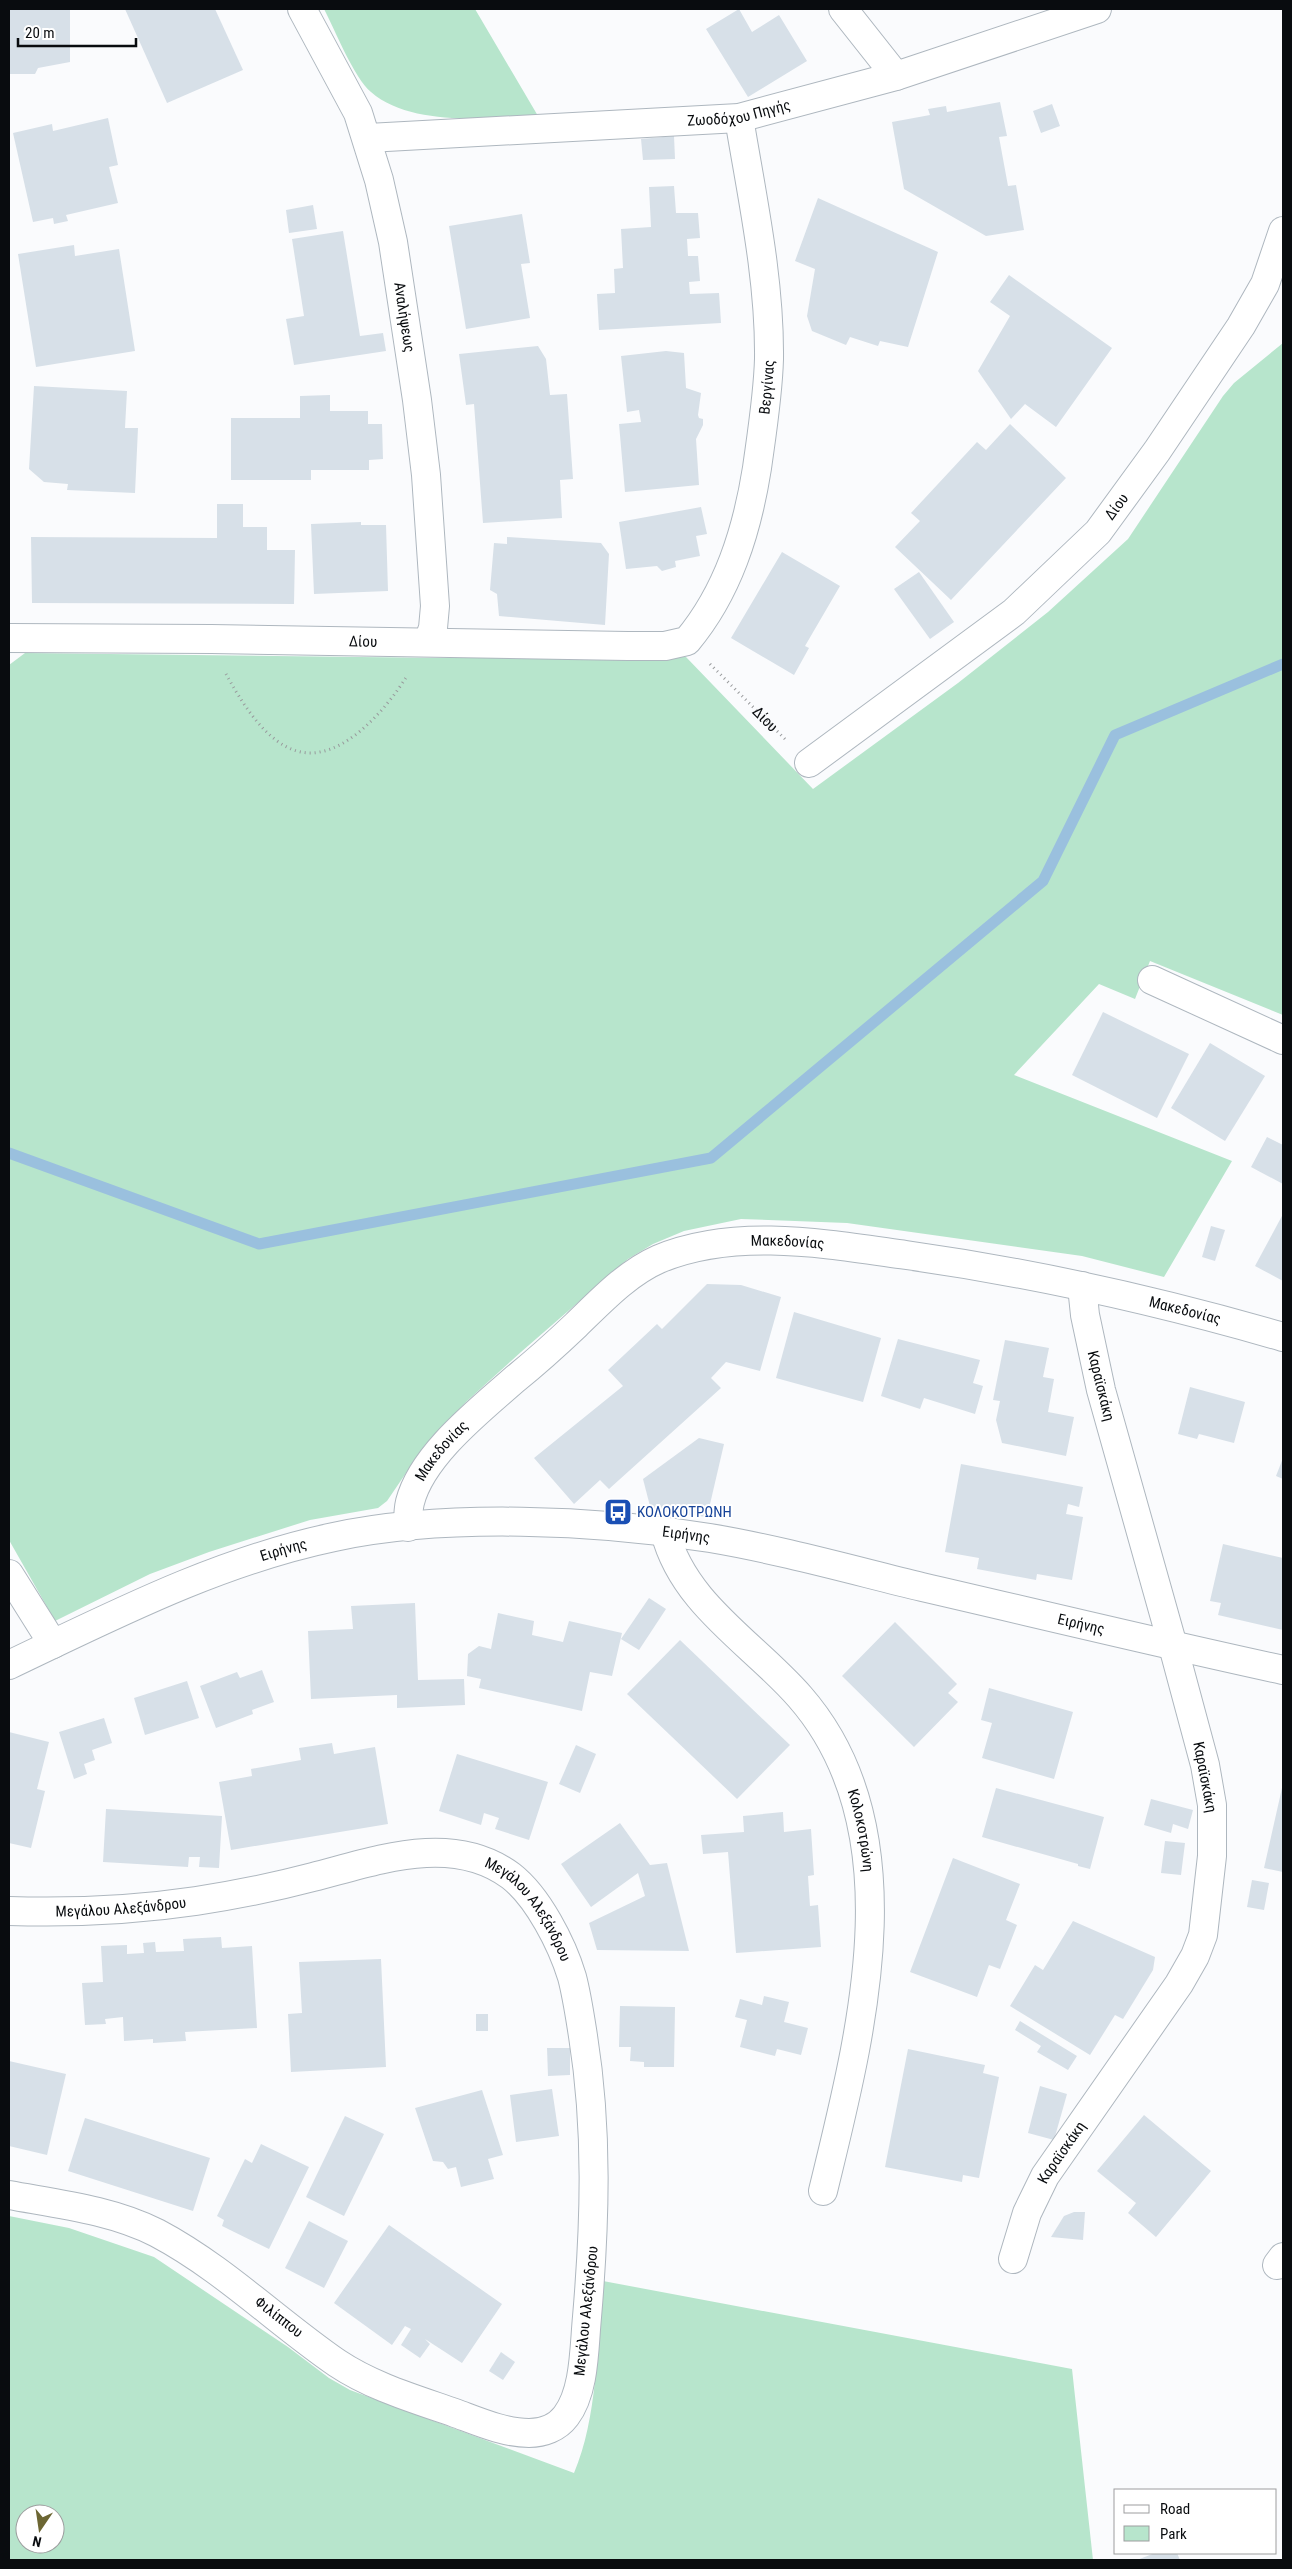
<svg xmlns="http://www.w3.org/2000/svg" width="1292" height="2569" viewBox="0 0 1292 2569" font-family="'Roboto Condensed',sans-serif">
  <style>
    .green { fill: #b7e5cc; fill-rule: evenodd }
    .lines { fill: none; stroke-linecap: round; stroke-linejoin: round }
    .stream { stroke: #9ac0de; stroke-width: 11 }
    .building { fill: #d7e0e8 }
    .street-casing { stroke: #aeb7bf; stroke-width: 30 }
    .secondary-casing { stroke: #aeb7bf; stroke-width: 30 }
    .path { stroke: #989a9c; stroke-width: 3; stroke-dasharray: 1 4; stroke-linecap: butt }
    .street { stroke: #fff; stroke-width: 28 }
    .secondary { stroke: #fff; stroke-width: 28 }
    .labels { text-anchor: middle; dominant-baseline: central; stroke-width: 4; stroke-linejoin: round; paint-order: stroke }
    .street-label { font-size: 15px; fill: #090c0f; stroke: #fff }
    .transit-label { font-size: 15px; fill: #164399; stroke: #fff; text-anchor: start }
  </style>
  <rect width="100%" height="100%" fill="#fafbfd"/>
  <g class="green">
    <path d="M 324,9 L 475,9 L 538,116 C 489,118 411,127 371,92 C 354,78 335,30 324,9 Z"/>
    <path d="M 1283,343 L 1283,1015 L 1150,961 L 1135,999 L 1099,984 L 1014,1075 L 1232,1161 L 1164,1277 L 1082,1256 L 847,1223 L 741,1219 L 684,1231 L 653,1244 L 628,1259 L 521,1352 L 467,1401 L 425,1445 L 387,1501 L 378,1508 L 310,1520 L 209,1552 L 150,1574 L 55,1621 L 9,1540 L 9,665 L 25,653 L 444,658 L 686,657 L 813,789 L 958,683 L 1048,612 L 1128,539 L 1223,396 L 1234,383 Z"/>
    <path d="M 9,2216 L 69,2228 L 154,2257 L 288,2347 L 329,2378 L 350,2390 L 574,2473 C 598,2417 597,2342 603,2281 L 1072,2369 L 1093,2560 L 9,2560 ZM 25,2514 L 55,2514 L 55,2544 L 25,2544 Z"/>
  </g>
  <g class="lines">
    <path class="stream" d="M 9,1153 L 259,1244 L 711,1158 L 1043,881 L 1115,735 L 1283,664"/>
  </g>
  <g class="building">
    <path d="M 9,9 L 70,9 L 70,62 L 38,68 L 35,74 L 9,74 Z"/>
    <path d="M 125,9 L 215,9 L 243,70 L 167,103 Z"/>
    <path d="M 739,9 L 752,32 L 779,15 L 807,61 L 748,97 L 706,29 Z"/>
    <path d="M 1000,102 L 1007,136 L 999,137 L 1008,186 L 1016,185 L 1024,230 L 986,236 L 904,189 L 892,122 L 930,115 L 928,109 L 946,106 L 947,112 Z"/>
    <path d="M 1052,104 L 1060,126 L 1041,133 L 1033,111 Z"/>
    <path d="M 108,118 L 118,165 L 109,167 L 118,203 L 66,215 L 68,221 L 54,224 L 53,218 L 33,222 L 13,133 L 52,124 L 53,131 Z"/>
    <path d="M 674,136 L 675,159 L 643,160 L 641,139 Z"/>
    <path d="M 674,186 L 676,213 L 698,213 L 700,238 L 687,239 L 688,256 L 698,256 L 700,281 L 689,282 L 690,294 L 719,293 L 721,323 L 599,330 L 597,294 L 615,293 L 614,269 L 623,268 L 621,229 L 651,227 L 649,187 Z"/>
    <path d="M 818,198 L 938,252 L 908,347 L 880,341 L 878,346 L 850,337 L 846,345 L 812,331 L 807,316 L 815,269 L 795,261 Z"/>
    <path d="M 313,205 L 317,229 L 289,233 L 286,210 Z"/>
    <path d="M 522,214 L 530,263 L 521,264 L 530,318 L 466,329 L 449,226 Z"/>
    <path d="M 343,231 L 360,336 L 383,333 L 386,351 L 294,365 L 286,319 L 304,316 L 292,239 Z"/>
    <path d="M 74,245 L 75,256 L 119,249 L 135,351 L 36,367 L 18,254 Z"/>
    <path d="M 1009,275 L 1112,348 L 1056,427 L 1025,404 L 1011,419 L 978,371 L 1010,316 L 990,302 Z"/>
    <path d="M 538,346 L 546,359 L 550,395 L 567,394 L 573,479 L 560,480 L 562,518 L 483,523 L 474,404 L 466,405 L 459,354 Z"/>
    <path d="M 666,351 L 684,353 L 686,388 L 701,393 L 698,415 L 699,418 L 703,419 L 703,425 L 696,439 L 699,485 L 625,492 L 619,424 L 641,422 L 639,410 L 627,412 L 621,356 Z"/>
    <path d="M 34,386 L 127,391 L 125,428 L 138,428 L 135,493 L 67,490 L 68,484 L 44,482 L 29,469 Z"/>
    <path d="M 330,395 L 330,411 L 368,411 L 368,424 L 382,424 L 383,459 L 369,460 L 369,470 L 311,470 L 311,480 L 231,480 L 231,418 L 300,418 L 300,396 Z"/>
    <path d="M 1010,424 L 1066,478 L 951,600 L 895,547 L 920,521 L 911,513 L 977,442 L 986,450 Z"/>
    <path d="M 217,504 L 243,504 L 243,527 L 267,527 L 267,550 L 295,550 L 294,604 L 32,603 L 31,537 L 217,538 Z"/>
    <path d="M 701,507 L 707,534 L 696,536 L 700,556 L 675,561 L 676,567 L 662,571 L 657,566 L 626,569 L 619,522 Z"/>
    <path d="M 361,522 L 361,525 L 386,525 L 388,591 L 314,594 L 311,524 Z"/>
    <path d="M 507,537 L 601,543 L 609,554 L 605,625 L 499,616 L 497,594 L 490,590 L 494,543 L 507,544 Z"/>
    <path d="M 782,552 L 840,586 L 805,646 L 809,648 L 794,675 L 731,638 Z"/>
    <path d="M 919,572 L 954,622 L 930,639 L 894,589 Z"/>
    <path d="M 1103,1012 L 1189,1054 L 1157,1118 L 1072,1075 Z"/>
    <path d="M 1210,1043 L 1265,1076 L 1225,1141 L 1171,1108 Z"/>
    <path d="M 1267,1137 L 1283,1145 L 1283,1184 L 1251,1167 Z"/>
    <path d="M 1283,1214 L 1283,1281 L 1255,1266 Z"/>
    <path d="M 1211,1226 L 1225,1230 L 1215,1261 L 1202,1257 Z"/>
    <path d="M 707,1284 L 741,1285 L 781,1297 L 760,1371 L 726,1362 L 711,1378 L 721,1388 L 609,1489 L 600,1480 L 574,1504 L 534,1458 L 623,1386 L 608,1370 L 657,1324 L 662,1329 Z"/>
    <path d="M 794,1312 L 881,1338 L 863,1402 L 776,1378 Z"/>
    <path d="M 898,1339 L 980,1360 L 973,1383 L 983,1386 L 975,1414 L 924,1398 L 920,1409 L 881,1396 Z"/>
    <path d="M 1005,1340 L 1049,1348 L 1043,1377 L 1054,1379 L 1048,1412 L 1074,1417 L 1066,1456 L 1002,1443 L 996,1420 L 1000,1401 L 993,1400 Z"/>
    <path d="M 1190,1387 L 1245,1402 L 1234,1443 L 1199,1434 L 1197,1439 L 1178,1434 Z"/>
    <path d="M 699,1438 L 724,1444 L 707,1517 L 651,1510 L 643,1479 Z"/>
    <path d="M 1283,1458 L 1283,1479 L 1276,1476 Z"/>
    <path d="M 961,1464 L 1083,1487 L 1079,1507 L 1068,1504 L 1066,1514 L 1083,1517 L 1072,1580 L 1037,1574 L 1036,1580 L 977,1569 L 979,1558 L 945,1552 Z"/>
    <path d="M 1223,1544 L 1283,1558 L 1283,1630 L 1218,1615 L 1221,1603 L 1210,1601 Z"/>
    <path d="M 649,1598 L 666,1609 L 639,1650 L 621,1639 Z"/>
    <path d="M 415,1603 L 418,1680 L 464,1679 L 465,1705 L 397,1708 L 397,1695 L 311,1699 L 308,1631 L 353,1629 L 351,1606 Z"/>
    <path d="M 498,1613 L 534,1621 L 532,1635 L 563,1642 L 569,1621 L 622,1633 L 612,1676 L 590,1672 L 582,1711 L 479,1688 L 481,1679 L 467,1676 L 468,1654 L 479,1646 L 491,1649 Z"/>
    <path d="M 895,1622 L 957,1684 L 948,1693 L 958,1702 L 914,1747 L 842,1676 Z"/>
    <path d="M 680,1640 L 790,1745 L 737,1799 L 627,1694 Z"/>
    <path d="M 262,1670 L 274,1702 L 252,1710 L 253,1714 L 216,1728 L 200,1686 L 237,1672 L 240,1678 Z"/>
    <path d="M 187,1681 L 199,1718 L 145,1735 L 134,1698 Z"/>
    <path d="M 989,1688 L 1073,1712 L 1054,1779 L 982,1758 L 992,1723 L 981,1720 Z"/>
    <path d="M 104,1718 L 112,1743 L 92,1750 L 95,1760 L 84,1764 L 87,1774 L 74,1779 L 59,1732 Z"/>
    <path d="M 9,1732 L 49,1742 L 37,1789 L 45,1791 L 31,1848 L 9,1843 Z"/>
    <path d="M 332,1743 L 334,1754 L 375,1747 L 388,1824 L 231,1850 L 219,1782 L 252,1776 L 251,1769 L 301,1760 L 299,1748 Z"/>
    <path d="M 576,1745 L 596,1754 L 580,1793 L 559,1784 Z"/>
    <path d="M 457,1754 L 548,1782 L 529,1840 L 495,1829 L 499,1818 L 484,1813 L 481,1825 L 439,1811 Z"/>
    <path d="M 996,1788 L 1104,1817 L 1090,1869 L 1078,1866 L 1078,1864 L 982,1837 Z"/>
    <path d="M 1282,1788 L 1283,1788 L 1283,1872 L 1264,1868 Z"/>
    <path d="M 1151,1799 L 1193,1810 L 1188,1829 L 1173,1824 L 1171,1833 L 1144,1825 Z"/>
    <path d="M 106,1809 L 222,1816 L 219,1868 L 199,1867 L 200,1857 L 189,1857 L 188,1867 L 103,1862 Z"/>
    <path d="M 783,1812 L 784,1832 L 811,1829 L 814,1875 L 808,1876 L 810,1906 L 818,1905 L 821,1947 L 736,1953 L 728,1852 L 703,1854 L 701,1835 L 744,1832 L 743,1816 Z"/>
    <path d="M 620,1823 L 650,1865 L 667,1863 L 689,1951 L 597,1950 L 589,1923 L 645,1896 L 638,1873 L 591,1907 L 561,1864 Z"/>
    <path d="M 1165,1841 L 1185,1843 L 1181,1875 L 1161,1873 Z"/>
    <path d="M 953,1858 L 1020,1884 L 1006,1920 L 1017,1925 L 1000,1969 L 989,1965 L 977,1997 L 910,1972 Z"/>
    <path d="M 1252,1880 L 1269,1883 L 1264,1910 L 1247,1907 Z"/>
    <path d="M 1073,1921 L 1155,1957 L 1153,1970 L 1123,2019 L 1115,2015 L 1090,2055 L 1010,2006 L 1035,1965 L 1043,1970 Z"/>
    <path d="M 221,1937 L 222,1948 L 252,1946 L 257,2028 L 185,2032 L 186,2041 L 153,2043 L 153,2039 L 124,2041 L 123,2017 L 105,2019 L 106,2024 L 85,2025 L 82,1983 L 103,1982 L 101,1946 L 127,1945 L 127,1954 L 144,1953 L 143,1943 L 155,1942 L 156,1952 L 184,1951 L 183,1939 Z"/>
    <path d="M 381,1959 L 386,2067 L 291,2072 L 288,2014 L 302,2013 L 299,1962 Z"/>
    <path d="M 764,1996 L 789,2002 L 784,2022 L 808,2028 L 801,2055 L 777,2049 L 775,2056 L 740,2047 L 747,2020 L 735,2017 L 740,1999 L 762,2005 Z"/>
    <path d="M 620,2006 L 675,2007 L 674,2067 L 644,2067 L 644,2062 L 630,2061 L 631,2047 L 619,2047 Z"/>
    <rect x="476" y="2014" width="12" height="17"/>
    <path d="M 1020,2021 L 1077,2056 L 1068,2070 L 1037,2052 L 1041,2046 L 1015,2030 Z"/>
    <path d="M 547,2048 L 570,2048 L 570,2075 L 548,2076 Z"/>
    <path d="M 908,2049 L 985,2065 L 983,2073 L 999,2077 L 979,2178 L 963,2175 L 962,2182 L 885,2167 Z"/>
    <path d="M 9,2061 L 66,2074 L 47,2155 L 9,2146 Z"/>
    <path d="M 1040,2086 L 1067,2094 L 1054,2140 L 1028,2133 Z"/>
    <path d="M 552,2089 L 559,2136 L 516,2142 L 510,2095 Z"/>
    <path d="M 482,2090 L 503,2155 L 488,2159 L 494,2179 L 461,2187 L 456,2167 L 448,2169 L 443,2162 L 433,2161 L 415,2108 Z"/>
    <path d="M 1144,2115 L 1211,2171 L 1156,2237 L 1128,2213 L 1136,2203 L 1097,2171 Z"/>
    <path d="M 345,2116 L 384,2134 L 344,2216 L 306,2197 Z"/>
    <path d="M 85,2118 L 210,2158 L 193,2211 L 68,2171 Z"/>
    <path d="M 261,2144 L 309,2167 L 269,2249 L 222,2226 L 224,2220 L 217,2216 L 245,2159 L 252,2163 Z"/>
    <path d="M 1074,2212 L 1085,2212 L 1083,2240 L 1051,2237 L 1064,2216 Z"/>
    <path d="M 309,2221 L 348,2241 L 324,2288 L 285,2268 Z"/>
    <path d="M 389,2225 L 502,2304 L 462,2363 L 425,2339 L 430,2344 L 420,2358 L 401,2345 L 411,2329 L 405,2326 L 392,2345 L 334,2303 Z"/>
    <path d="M 501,2352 L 515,2362 L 503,2380 L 489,2371 Z"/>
    <path d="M 1155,2553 L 1177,2553 L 1180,2560 L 1137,2560 Z"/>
  </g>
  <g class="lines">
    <defs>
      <g id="street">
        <path id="s2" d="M 302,9 L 358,113 L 379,180 L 393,242 L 417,400 L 426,475 L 435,606 L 433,628 L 428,642"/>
        <path d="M 843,9 L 896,76"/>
        <path id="s3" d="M 368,138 L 739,118 L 896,76 L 1097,9"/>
        <path id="s4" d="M 9,638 L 211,639 L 628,646 L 665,646 L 687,641 C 728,592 747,531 757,468 C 762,432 768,395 769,359 C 770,279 752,197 739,118"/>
        <path id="s5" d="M 809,763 L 1014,612 L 1098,532 L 1157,451 L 1241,326 L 1265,284 L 1283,231"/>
        <path d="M 1152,980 L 1283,1040"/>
        <path id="s6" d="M 408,1527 C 408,1518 408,1510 410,1502 C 422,1455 480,1410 515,1379 C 536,1362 556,1344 576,1325 C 601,1301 627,1273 659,1259 C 736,1227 827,1244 906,1255 C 1034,1273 1159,1301 1283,1337"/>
        <path id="s7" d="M 665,1532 C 683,1604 754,1644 800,1697 C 917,1831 860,2038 823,2191"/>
        <path d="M 9,1574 L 53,1644"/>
        <path id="s8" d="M 9,1911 C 71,1913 135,1910 196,1901 C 235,1895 275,1887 313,1877 C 376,1861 452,1832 511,1876 C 538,1897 562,1944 572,1977 C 577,1996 580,2017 583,2036 C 598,2130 595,2223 587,2317 C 584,2348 585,2391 566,2416 C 557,2428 543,2433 529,2433 C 504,2433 477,2421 455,2413 C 415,2399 373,2387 337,2363 C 276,2321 223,2268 157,2233 C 112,2210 58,2204 9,2195"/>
        <path id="s9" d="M 1013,2259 L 1027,2213 L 1045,2176 L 1179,1984 L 1195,1956 L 1203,1935 L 1212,1856 L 1212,1805 L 1205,1765 L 1173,1646 L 1101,1390 L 1085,1315 L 1082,1286"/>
        <path d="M 1277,2265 L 1283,2257"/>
      </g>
      <g id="secondary">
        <path id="s10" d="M 9,1665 C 114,1615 219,1561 334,1537 C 446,1513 597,1520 710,1538 C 781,1550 852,1570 922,1587 C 1043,1615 1163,1644 1283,1670"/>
      </g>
    </defs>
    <use href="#street" class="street-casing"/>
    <use href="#secondary" class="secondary-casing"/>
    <g class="path">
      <path id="s1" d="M 710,664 L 785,739"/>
      <path d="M 226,674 C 241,701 265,742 297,751 C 341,764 387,708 407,676"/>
    </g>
    <use href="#street" class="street"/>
    <use href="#secondary" class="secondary"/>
  </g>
  <defs>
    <symbol id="bus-square" viewBox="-11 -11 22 22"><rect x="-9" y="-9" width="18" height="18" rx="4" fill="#1a4fb4" stroke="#fff"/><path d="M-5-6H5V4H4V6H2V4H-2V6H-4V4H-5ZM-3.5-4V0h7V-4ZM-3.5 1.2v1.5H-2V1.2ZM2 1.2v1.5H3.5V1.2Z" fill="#fff"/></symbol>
  </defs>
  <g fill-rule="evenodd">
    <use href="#bus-square" x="602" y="1496" width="32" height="32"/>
  </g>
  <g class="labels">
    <g class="street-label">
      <text stroke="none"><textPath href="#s3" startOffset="372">Ζωοδόχου Πηγής</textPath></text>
      <text stroke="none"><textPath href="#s2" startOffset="328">Αναλήψεως</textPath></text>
      <text stroke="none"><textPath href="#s4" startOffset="949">Βεργίνας</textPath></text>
      <text stroke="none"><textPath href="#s5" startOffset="402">Δίου</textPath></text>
      <text stroke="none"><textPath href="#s4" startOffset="354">Δίου</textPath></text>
      <text stroke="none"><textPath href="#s1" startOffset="78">Δίου</textPath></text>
      <text stroke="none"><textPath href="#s6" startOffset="508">Μακεδονίας</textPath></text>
      <text stroke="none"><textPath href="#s6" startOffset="912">Μακεδονίας</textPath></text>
      <text transform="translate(1101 1386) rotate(76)">Καραϊσκάκη</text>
      <text stroke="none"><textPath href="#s6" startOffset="86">Μακεδονίας</textPath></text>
      <text stroke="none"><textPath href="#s10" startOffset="704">Ειρήνης</textPath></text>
      <text stroke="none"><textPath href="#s10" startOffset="298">Ειρήνης</textPath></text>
      <text stroke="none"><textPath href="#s10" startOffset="1109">Ειρήνης</textPath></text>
      <text transform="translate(1205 1777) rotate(79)">Καραϊσκάκη</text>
      <text stroke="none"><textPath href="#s7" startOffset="365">Κολοκοτρώνη</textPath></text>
      <text stroke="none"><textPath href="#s8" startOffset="112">Μεγάλου Αλεξάνδρου</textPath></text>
      <text stroke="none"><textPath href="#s8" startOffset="549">Μεγάλου Αλεξάνδρου</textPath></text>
      <text stroke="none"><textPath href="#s9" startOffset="118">Καραϊσκάκη</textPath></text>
      <text transform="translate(586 2311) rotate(-84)">Μεγάλου Αλεξάνδρου</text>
      <text transform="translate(279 2317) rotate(38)">Φιλίππου</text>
    </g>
    <g class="transit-label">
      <text x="637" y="1512">ΚΟΛΟΚΟΤΡΩΝΗ</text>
    </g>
  </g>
  <rect width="1292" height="2569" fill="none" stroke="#090c0f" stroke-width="20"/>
  <rect x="1114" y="2489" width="162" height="65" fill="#ffffff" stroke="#9d9e9f"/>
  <rect x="1124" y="2505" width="25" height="8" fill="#ffffff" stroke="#9d9e9f"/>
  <text x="1160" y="2514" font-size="15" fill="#090c0f">Road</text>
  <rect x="1124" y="2526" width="25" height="15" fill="#b7e5cc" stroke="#9d9e9f"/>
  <text x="1160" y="2539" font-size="15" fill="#090c0f">Park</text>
  <g transform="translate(40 2529) rotate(193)"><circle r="24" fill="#ffffff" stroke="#9d9e9f"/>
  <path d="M0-4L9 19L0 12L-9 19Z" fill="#6c6633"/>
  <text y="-8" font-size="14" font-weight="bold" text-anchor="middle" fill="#090c0f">N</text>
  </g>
  <path d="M18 38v8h118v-8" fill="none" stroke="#090c0f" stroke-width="2.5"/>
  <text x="25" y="38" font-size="15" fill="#090c0f" stroke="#ffffff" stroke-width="4" paint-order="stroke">20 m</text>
</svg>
